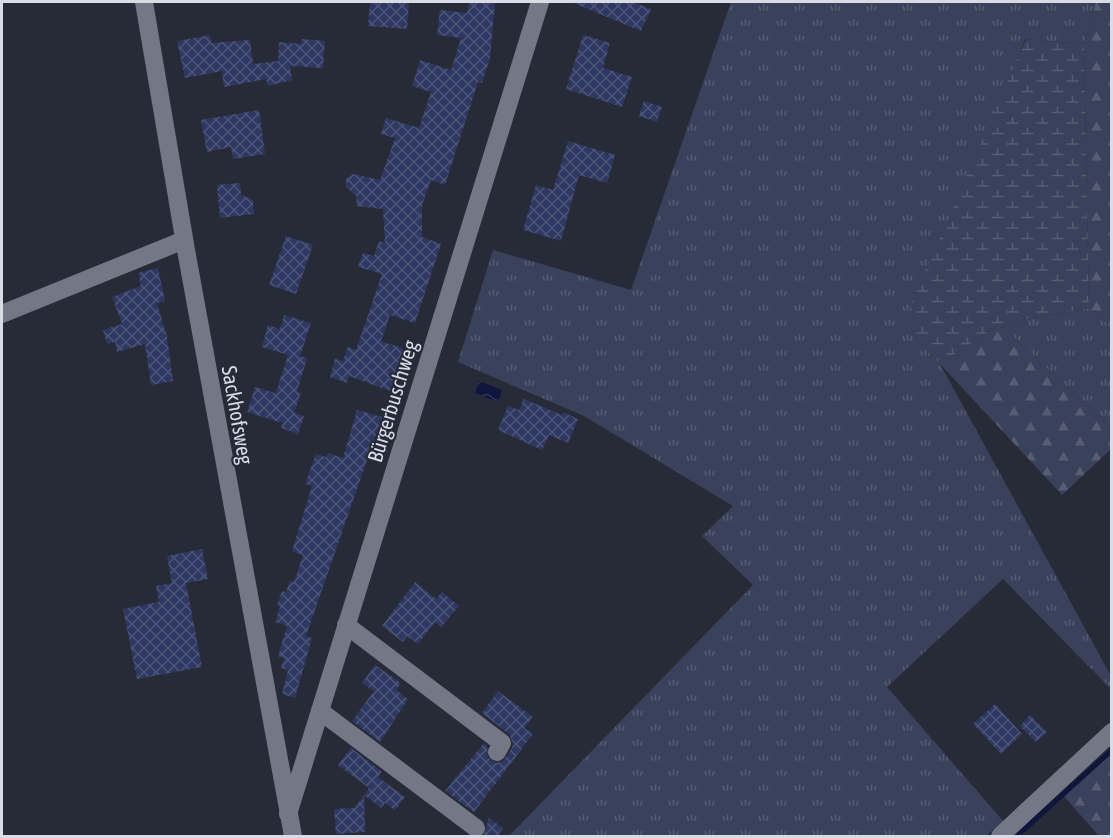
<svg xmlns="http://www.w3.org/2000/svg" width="1113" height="838" viewBox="0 0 1113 838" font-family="'Asap Condensed',sans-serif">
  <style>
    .grass { fill: url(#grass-tufts) }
    .forest { fill: url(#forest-firs) }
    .wetland { fill: url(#wetland-marsh) }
    .water { fill: url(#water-waves) }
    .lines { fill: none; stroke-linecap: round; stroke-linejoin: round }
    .stream { stroke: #0f153c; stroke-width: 5 }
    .building { fill: url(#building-cross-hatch) }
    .minor { stroke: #737786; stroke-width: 18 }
    .labels { text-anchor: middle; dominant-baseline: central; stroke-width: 4.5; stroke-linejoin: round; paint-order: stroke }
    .street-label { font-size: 21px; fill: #d9dce4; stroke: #272b37 }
  </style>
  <defs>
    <pattern id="grass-tufts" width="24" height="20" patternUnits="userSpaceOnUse" patternTransform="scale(1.5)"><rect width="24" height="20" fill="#3a415b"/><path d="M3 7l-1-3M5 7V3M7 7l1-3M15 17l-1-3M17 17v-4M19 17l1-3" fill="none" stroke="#565c72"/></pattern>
    <pattern id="forest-firs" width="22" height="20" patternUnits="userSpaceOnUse" patternTransform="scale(1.5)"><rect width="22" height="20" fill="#3a415b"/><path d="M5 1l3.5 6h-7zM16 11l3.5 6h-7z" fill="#565c72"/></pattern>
    <pattern id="wetland-marsh" width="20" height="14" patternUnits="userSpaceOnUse" patternTransform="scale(1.5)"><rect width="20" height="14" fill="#3a415b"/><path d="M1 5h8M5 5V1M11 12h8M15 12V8" fill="none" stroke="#565c72"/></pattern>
    <pattern id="water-waves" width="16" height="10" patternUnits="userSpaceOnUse" patternTransform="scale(1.5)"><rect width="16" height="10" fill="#0f153c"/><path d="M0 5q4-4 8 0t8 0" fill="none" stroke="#313658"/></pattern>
    <pattern id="building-cross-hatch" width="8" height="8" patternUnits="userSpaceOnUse" patternTransform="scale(1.5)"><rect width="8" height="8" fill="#2e3862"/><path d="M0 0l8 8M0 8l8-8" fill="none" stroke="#4c5478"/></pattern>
  </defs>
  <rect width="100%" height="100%" fill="#272b37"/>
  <g class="grass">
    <path d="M 731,2 L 1096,2 L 1084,44 L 1025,39 L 915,338 L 940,364 L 1111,676 L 1111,689 L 1003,579 L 887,687 L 1003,821 L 986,836 L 509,836 L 753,585 L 702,536 L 733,506 L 584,416 L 458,362 L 493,250 L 631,290 Z"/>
    <path d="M 1089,308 L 1111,326 L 1111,429 L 1000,324 Z"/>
  </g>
  <g class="forest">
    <path d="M 1096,2 L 1111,2 L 1111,326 L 1089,308 L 1084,44 Z"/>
    <path d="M 1000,324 L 1111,429 L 1111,449 L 1062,495 L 940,364 Z"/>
    <path d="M 1111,750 L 1111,836 L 1099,836 L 1062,794 Z"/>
  </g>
  <path class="wetland" d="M 1026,39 L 1084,44 L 1089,308 L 1000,324 L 940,364 L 915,338 L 911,304 Z"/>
  <path class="water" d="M 479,381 L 502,390 L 498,402 L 475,393 Z"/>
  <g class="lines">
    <path class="stream" d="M 1017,836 L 1112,750"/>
  </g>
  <g class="building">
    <path d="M 370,2 L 409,2 L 407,29 L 368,26 Z"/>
    <path d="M 469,2 L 495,2 L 490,58 L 482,83 L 478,82 L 445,185 L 431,180 L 422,205 L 422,237 L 441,244 L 415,323 L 390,315 L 381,341 L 404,349 L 390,391 L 349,376 L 347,383 L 330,377 L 335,359 L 343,361 L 348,347 L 356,350 L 382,274 L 358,267 L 363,253 L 374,256 L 379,241 L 385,243 L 383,209 L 357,206 L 356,196 L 346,187 L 346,179 L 353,174 L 380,180 L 395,138 L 381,134 L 386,118 L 419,128 L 431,92 L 412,86 L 420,60 L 451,70 L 461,38 L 437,35 L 440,10 L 467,13 Z"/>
    <path d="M 571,2 L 632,2 L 651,9 L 641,31 Z"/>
    <path d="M 210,35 L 211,43 L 250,40 L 253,64 L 278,61 L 279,42 L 301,44 L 302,39 L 325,41 L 323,68 L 290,66 L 292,80 L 268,86 L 266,79 L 224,87 L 222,71 L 185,78 L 177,41 Z"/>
    <path d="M 583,35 L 610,43 L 603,68 L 632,77 L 622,107 L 566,89 Z"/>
    <path d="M 644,101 L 662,107 L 657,122 L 639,116 Z"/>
    <path d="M 259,110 L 265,154 L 233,159 L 231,147 L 207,152 L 201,120 Z"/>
    <path d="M 568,141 L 615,155 L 607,183 L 579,175 L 561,241 L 523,230 L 536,185 L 553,190 Z"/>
    <path d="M 240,183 L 241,195 L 253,200 L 254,214 L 220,218 L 217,185 Z"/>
    <path d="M 286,236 L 313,245 L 296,294 L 269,285 Z"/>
    <path d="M 158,268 L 165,301 L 157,303 L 167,337 L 173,381 L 151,385 L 145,344 L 117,352 L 115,342 L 107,344 L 103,330 L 122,324 L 112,297 L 141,286 L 138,273 Z"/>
    <path d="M 284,315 L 311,323 L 300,356 L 307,358 L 297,392 L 301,393 L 294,413 L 304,416 L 298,434 L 281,428 L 283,423 L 247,412 L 255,387 L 275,393 L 278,386 L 288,355 L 262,347 L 268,325 L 280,329 Z"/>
    <path d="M 524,399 L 562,415 L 563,412 L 578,419 L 568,443 L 549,435 L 542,450 L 498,430 L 508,406 L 519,410 Z"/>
    <path d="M 357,410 L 382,417 L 306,636 L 312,638 L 295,698 L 282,694 L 288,670 L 281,668 L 284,658 L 278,656 L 287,626 L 275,622 L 280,607 L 277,606 L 282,591 L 286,592 L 290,581 L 294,582 L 303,555 L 292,551 L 312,486 L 305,484 L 316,454 L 326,457 L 328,453 L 343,458 Z"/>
    <path d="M 202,549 L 208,579 L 186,583 L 202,667 L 137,679 L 123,609 L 159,602 L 156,586 L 172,583 L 167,556 Z"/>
    <path d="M 415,582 L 436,599 L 442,592 L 459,606 L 441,627 L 435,622 L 418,644 L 407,636 L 403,642 L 382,626 Z"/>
    <path d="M 375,665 L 401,683 L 396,690 L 408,699 L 380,742 L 352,721 L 374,691 L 362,683 Z"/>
    <path d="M 498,691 L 533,717 L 524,728 L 533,734 L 474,812 L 445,791 L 484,743 L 487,746 L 488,758 L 497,763 L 503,761 L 512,748 L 513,743 L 509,734 L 482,713 Z"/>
    <path d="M 995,704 L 1022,734 L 1001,754 L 973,724 Z"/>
    <path d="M 1030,715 L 1047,732 L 1036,742 L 1020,726 Z"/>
    <path d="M 351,748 L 382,772 L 378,777 L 405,797 L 395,810 L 385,803 L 381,808 L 364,795 L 369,788 L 338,765 Z"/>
    <path d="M 364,795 L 365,832 L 336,834 L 334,809 L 354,808 Z"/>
    <path d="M 489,818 L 503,828 L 497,837 L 483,837 Z"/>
  </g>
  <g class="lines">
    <g class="minor">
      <path d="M 144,2 L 186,250 L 293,836"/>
      <path d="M 2,314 L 184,240"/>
      <path d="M 346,625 L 502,743 L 497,752"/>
      <path d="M 320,711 L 476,828"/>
      <path d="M 288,814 L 540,2"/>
      <path d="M 1000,836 L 1112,732"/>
    </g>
  </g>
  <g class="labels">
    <g class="street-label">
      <text transform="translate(392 401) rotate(-73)">Bürgerbuschweg</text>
      <text transform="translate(238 415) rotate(80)">Sackhofsweg</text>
    </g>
  </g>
  <rect width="1113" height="838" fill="none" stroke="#d9dce4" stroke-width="6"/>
</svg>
